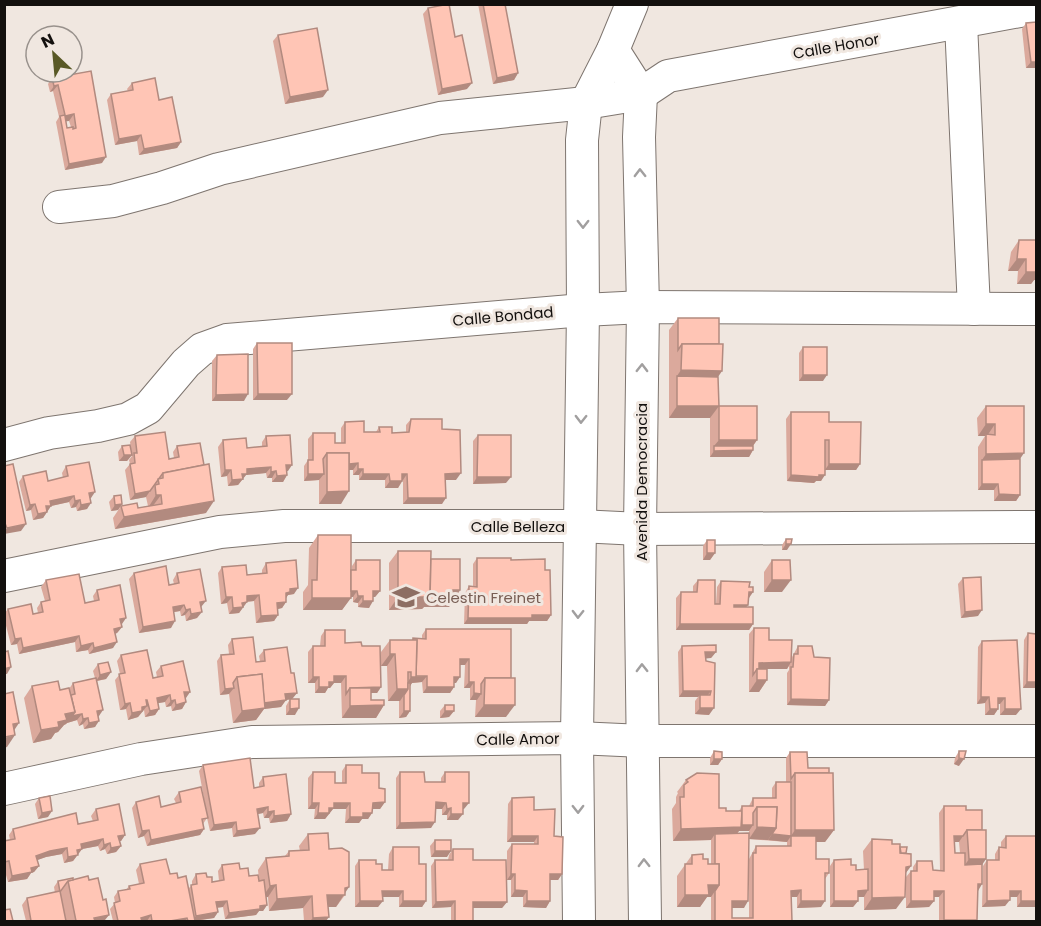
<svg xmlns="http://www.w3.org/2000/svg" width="1041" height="926" viewBox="0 0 1041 926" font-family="Poppins,sans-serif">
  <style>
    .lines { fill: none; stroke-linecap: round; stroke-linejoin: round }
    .street-casing { stroke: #7e756f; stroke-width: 34 }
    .street { stroke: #fff; stroke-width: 32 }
    .wall { fill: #dba99c; fill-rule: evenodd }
    .shaded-wall { fill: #b28a7f }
    .building { fill: #ffc5b5; stroke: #b28a7f; stroke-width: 1.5; fill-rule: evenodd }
    .oneway { stroke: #a19f9f }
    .labels { text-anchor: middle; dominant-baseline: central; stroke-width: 6; stroke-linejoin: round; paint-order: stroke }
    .street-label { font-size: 15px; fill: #13100e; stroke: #f0e7e0 }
    .education-label { font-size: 15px; fill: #785e54; stroke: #f0e7e0; text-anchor: start }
  </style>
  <rect width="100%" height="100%" fill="#f0e7e0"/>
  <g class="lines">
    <defs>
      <g id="street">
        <path d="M 961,23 L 974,309"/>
        <path d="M 613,50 L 641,94 L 639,137 L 643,307 L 640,529 L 645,922"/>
        <path d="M 59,207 L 113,201 L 162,188 L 219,169 L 440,118 L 586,103 L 641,94 L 668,76 L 1036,8"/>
        <path d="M 4,445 L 49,433 L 98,426 L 128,419 L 148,408 L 186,363 L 202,349 L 227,340 L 583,310 L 643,307 L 1036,309"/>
        <path d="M 4,576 L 220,532 L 284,526 L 579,526 L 640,529 L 1036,527"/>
        <path d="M 4,789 L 141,759 L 252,742 L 577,738 L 643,741 L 1036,741"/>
        <path d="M 579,922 L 577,738 L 583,310 L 582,140 L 586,103 L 613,50 L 632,4"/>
      </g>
    </defs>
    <use href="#street" class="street-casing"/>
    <use href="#street" class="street"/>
  </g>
  <g class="wall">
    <path d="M 478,4 L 505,4 L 518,73 L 514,80 L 493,84 Z"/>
    <path d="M 428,8 L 467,89 L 438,95 L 423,14 Z"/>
    <path d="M 1026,23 L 1036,68 L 1026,68 L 1022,29 Z"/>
    <path d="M 278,35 L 323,97 L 285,104 L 273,41 Z"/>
    <path d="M 91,71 L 102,163 L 65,170 L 56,122 L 59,117 L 53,91 L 50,92 L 48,84 L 52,78 ZM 66,121 L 69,121 L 71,127 L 67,128 Z"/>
    <path d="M 132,83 L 159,100 L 181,142 L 177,148 L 139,155 L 137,141 L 115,145 L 107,100 L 111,94 L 128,91 L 127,89 Z"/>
    <path d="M 1019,240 L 1034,280 L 1031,284 L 1017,284 L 1018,271 L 1008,271 L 1011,252 Z"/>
    <path d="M 678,318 L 718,377 L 719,406 L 757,440 L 753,446 L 753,450 L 749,457 L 710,457 L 710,418 L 669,418 L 669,330 Z"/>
    <path d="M 257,343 L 287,400 L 253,400 L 253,349 Z"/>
    <path d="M 803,347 L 823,381 L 799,381 L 799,353 Z"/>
    <path d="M 217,355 L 244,401 L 212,401 L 212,361 Z"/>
    <path d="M 986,406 L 1020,459 L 1020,495 L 1016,501 L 994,501 L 994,490 L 978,490 L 978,447 L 985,436 L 978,436 L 977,418 Z"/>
    <path d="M 791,412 L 829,422 L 860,464 L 856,470 L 825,470 L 821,481 L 816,481 L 814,483 L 787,481 L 786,419 Z"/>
    <path d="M 411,419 L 442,429 L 456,480 L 445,480 L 442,504 L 403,504 L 403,480 L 398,488 L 385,488 L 385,480 L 359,480 L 359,475 L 353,475 L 353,470 L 349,470 L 341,504 L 319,504 L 319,480 L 304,481 L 304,466 L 308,460 L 308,439 L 313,433 L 335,443 L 341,443 L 341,428 L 345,422 L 364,432 L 376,432 L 379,427 L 392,433 L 406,432 L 406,425 Z"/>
    <path d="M 478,435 L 506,483 L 473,484 L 473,441 Z"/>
    <path d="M 135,436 L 169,459 L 174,458 L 173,452 L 177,446 L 206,513 L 115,529 L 113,518 L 121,506 L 138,508 L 148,506 L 146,497 L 130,500 L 125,470 L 130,464 L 129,460 L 132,456 L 130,442 Z"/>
    <path d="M 266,436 L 288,471 L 286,471 L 287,475 L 283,482 L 272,482 L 272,478 L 267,478 L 266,473 L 254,474 L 246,475 L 238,485 L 228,486 L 227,476 L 221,477 L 218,447 L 223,440 L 247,448 L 262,447 L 262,442 Z"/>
    <path d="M 122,446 L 132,455 L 127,461 L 119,461 L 118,452 Z"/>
    <path d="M 66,466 L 91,498 L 90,498 L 87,509 L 77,511 L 76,507 L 71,508 L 69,502 L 51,506 L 43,518 L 33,520 L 31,510 L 26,511 L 19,482 L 23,476 L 48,481 L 63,478 L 62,473 Z"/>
    <path d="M 114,496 L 122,504 L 118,510 L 111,511 L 109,502 Z"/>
    <path d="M 318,535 L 351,570 L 352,570 L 352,566 L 356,560 L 380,591 L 375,597 L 373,597 L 369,608 L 358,607 L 358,603 L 353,602 L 353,597 L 351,597 L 342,610 L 303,610 L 303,592 L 308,585 L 309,548 Z"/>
    <path d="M 786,539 L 787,550 L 782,550 L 782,545 Z"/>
    <path d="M 707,540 L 715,553 L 710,560 L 703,560 L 703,546 Z"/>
    <path d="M 398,551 L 431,559 L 460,590 L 456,597 L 453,597 L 449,607 L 424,607 L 422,609 L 389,610 L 389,563 Z"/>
    <path d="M 477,558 L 511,560 L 545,570 L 551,615 L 547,621 L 529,621 L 527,624 L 464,624 L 465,593 L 469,586 L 473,586 L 473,564 Z"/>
    <path d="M 772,560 L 782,592 L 764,592 L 764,572 Z"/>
    <path d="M 266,563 L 294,594 L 288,595 L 286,598 L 286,602 L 282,608 L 278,609 L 278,615 L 274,621 L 256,623 L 254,601 L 247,602 L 239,613 L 229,614 L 227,603 L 221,604 L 218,573 L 222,567 L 247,575 L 262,574 L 262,570 Z"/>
    <path d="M 134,573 L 169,585 L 174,584 L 173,580 L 177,573 L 201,607 L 197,618 L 186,621 L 185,615 L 181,616 L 180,611 L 174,612 L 171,628 L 139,633 L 129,579 Z"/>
    <path d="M 963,578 L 978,616 L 961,618 L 958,584 Z"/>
    <path d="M 46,580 L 85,603 L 94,601 L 93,596 L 97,590 L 126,618 L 121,624 L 122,627 L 117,633 L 115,634 L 113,648 L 89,654 L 88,650 L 76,652 L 75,642 L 19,654 L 17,644 L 11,645 L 4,618 L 4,614 L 8,609 L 33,614 L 38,613 L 37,608 L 41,602 L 45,601 L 41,587 Z"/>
    <path d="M 698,580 L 715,604 L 716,604 L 717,587 L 721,581 L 749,587 L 753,592 L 748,598 L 748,605 L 746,607 L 753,624 L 749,630 L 676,630 L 676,598 L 681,592 L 693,592 L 693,586 Z"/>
    <path d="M 754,628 L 792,657 L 798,646 L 814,657 L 829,700 L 825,706 L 787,705 L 787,673 L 789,670 L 789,666 L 787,669 L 759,669 L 767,680 L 759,692 L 749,692 L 749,634 Z"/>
    <path d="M 426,629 L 511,629 L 506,717 L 475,717 L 476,700 L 470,700 L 470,688 L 464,688 L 465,665 L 460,665 L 456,683 L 454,683 L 454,687 L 450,693 L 423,693 L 422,682 L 412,683 L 410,686 L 410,711 L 406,717 L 399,718 L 399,701 L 388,701 L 387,666 L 381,666 L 381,652 L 390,640 L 412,640 L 413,638 L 422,639 L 422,635 Z"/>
    <path d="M 325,630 L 345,643 L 362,646 L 381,687 L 377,693 L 371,693 L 371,700 L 384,705 L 376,718 L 342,718 L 341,683 L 334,683 L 330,688 L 328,688 L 325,693 L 315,693 L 315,683 L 308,683 L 308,652 L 313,646 L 320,646 L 321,636 Z"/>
    <path d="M 1028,633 L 1036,634 L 1036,688 L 1023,688 L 1024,640 Z"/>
    <path d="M 232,639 L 256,662 L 260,661 L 259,656 L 264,650 L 291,673 L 297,693 L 292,699 L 295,715 L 286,715 L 286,706 L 290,699 L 286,700 L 281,707 L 264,709 L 256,720 L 233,723 L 229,694 L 220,695 L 217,661 L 221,655 L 229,654 L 228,645 Z"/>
    <path d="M 982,641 L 1016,715 L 1000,715 L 1000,704 L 998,704 L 998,709 L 994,715 L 985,715 L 985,703 L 977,704 L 978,647 Z"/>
    <path d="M 682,646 L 716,652 L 711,658 L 706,658 L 706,661 L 715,663 L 709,715 L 695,714 L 695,701 L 698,697 L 679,697 L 678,652 Z"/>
    <path d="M 121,655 L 153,678 L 157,677 L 156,672 L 161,666 L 190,692 L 185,698 L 186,702 L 182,709 L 172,711 L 171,706 L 166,707 L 165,702 L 158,703 L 159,709 L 155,715 L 145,717 L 144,710 L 138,717 L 128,720 L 126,709 L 120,710 L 115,680 L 120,674 L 117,661 Z"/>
    <path d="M 98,664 L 111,672 L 106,679 L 97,681 L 99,716 L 95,727 L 84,729 L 83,724 L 79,726 L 77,720 L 67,723 L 66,724 L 64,725 L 58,732 L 55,733 L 51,739 L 33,743 L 24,698 L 32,686 L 60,690 L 69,689 L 73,683 L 95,678 L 93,671 Z"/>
    <path d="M 445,705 L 454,711 L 449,717 L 440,718 L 440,711 Z"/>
    <path d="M 714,751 L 722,759 L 718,765 L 710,765 L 710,758 Z"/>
    <path d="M 959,751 L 959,766 L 954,764 L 955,758 Z"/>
    <path d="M 790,752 L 808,768 L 834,830 L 825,842 L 816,842 L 816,859 L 829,873 L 825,879 L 821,907 L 797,908 L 797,897 L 791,897 L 791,921 L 711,921 L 711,897 L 707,897 L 700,907 L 677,907 L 677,876 L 692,855 L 703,859 L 708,864 L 711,864 L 711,840 L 673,841 L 672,809 L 676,803 L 676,797 L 678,793 L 677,792 L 686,780 L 719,808 L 726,811 L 739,811 L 742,806 L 749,806 L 753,798 L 772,798 L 772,788 L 776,782 L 786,782 L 786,758 ZM 739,831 L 749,831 L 749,833 L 737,833 ZM 749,839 L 787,842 L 787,846 L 756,846 L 749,859 ZM 749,870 L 749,918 L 732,918 L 732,908 L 744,908 Z"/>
    <path d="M 203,765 L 254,788 L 259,787 L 259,783 L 263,777 L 291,814 L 287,821 L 270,823 L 269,818 L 264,818 L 263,813 L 258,814 L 255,834 L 233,837 L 232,828 L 210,831 L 207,818 L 203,824 L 204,829 L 200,835 L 147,846 L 144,836 L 138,838 L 132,808 L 136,802 L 161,807 L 176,803 L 174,799 L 179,792 L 206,810 L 199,771 Z"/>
    <path d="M 346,765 L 362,773 L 379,788 L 385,802 L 380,809 L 373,809 L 372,813 L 368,819 L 362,819 L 359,823 L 345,823 L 346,809 L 333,809 L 325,819 L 314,819 L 315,809 L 308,809 L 308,778 L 313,772 L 335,783 L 342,783 L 342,771 Z"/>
    <path d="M 400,772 L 425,782 L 441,782 L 441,778 L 445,772 L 464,809 L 463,809 L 458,820 L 447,820 L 447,815 L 442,815 L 442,809 L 436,809 L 431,828 L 396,829 L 396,778 Z"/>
    <path d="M 39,798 L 48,817 L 38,819 L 35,804 Z"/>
    <path d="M 512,798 L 534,810 L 554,836 L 562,874 L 558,880 L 550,880 L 550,901 L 546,908 L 523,907 L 523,897 L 511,897 L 511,880 L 507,880 L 507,851 L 512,844 L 534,844 L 534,842 L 507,842 L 508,804 Z"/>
    <path d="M 944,806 L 966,810 L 982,864 L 977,891 L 977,920 L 976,921 L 939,921 L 939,897 L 934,897 L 934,901 L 929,907 L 906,908 L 906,877 L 911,871 L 913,871 L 913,867 L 917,861 L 933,870 L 940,870 L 939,813 ZM 954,842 L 959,842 L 960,853 L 955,853 Z"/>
    <path d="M 96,809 L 125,835 L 121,841 L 120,841 L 121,846 L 116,852 L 107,854 L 105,849 L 100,851 L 98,846 L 82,849 L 73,861 L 64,863 L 62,854 L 46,857 L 37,860 L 39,866 L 34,872 L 31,873 L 27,879 L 8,882 L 4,868 L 4,841 L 10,840 L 9,835 L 13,829 L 78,824 L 93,821 L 91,816 Z"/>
    <path d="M 308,834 L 329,849 L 345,893 L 345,895 L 336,907 L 328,907 L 326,921 L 304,921 L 303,908 L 269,911 L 268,897 L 266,897 L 267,905 L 263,911 L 259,911 L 256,915 L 225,919 L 223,907 L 217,908 L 218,912 L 214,918 L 195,921 L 113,921 L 110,909 L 115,903 L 114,897 L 118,891 L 126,890 L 129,886 L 139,884 L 136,870 L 140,864 L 178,878 L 188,889 L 192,885 L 192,881 L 196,874 L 207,877 L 212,882 L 219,881 L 218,871 L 222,865 L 240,869 L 249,876 L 259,880 L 258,870 L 266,858 L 285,856 L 289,851 L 300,851 L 299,846 Z"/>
    <path d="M 1006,836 L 1036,907 L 1017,907 L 1017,897 L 1010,897 L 1005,906 L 982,907 L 983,866 L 987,860 L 995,860 L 995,854 L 999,847 L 1001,848 L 1001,842 Z"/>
    <path d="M 872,839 L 892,844 L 900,848 L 906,853 L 911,866 L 905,874 L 896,909 L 864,910 L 864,896 L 858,897 L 858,901 L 853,907 L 830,907 L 830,866 L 834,860 L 851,865 L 856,870 L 864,870 L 863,851 Z"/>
    <path d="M 435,840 L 447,857 L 431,857 L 430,846 Z"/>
    <path d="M 393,847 L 419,864 L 426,901 L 422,907 L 399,907 L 399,897 L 383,897 L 378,907 L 355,907 L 355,866 L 359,860 L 376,864 L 382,870 L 388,870 L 389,854 Z"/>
    <path d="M 453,849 L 473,860 L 507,902 L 502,908 L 473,908 L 473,921 L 451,921 L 451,907 L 432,908 L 431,866 L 435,860 L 448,860 L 449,855 Z"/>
    <path d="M 73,880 L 89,880 L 103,900 L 109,915 L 104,921 L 26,921 L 22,905 L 27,898 L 55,893 L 54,887 L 58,881 Z"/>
  </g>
  <g class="shaded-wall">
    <path d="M 1031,62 L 1036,62 L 1036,68 L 1026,68 Z"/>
    <path d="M 518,73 L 514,80 L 493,84 L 497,78 Z"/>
    <path d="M 472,83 L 467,89 L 438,95 L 442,89 Z"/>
    <path d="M 58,85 L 53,91 L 50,92 L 54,86 Z"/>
    <path d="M 328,90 L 323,97 L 285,104 L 290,97 Z"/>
    <path d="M 74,114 L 69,121 L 61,122 L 65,116 Z"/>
    <path d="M 141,135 L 137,141 L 115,145 L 119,139 Z"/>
    <path d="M 181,142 L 177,148 L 139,155 L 144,149 Z"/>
    <path d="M 106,157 L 102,163 L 65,170 L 69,164 Z"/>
    <path d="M 1017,259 L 1026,259 L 1018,271 L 1008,271 Z"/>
    <path d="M 1026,272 L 1036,272 L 1036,280 L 1034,280 L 1031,284 L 1017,284 Z"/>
    <path d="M 681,370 L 722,371 L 710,389 L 677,376 Z"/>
    <path d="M 803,375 L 827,375 L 823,381 L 799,381 Z"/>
    <path d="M 248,394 L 244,401 L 212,401 L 216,395 Z"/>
    <path d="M 258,394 L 292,394 L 287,400 L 253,400 Z"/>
    <path d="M 677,406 L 719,406 L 710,418 L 669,418 Z"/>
    <path d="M 986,424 L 995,424 L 987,436 L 986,434 L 985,436 L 978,436 Z"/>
    <path d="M 719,440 L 757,440 L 750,450 L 753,450 L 749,457 L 710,457 L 714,451 L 714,446 Z"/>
    <path d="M 1024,453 L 1016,465 L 982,460 L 986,454 Z"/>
    <path d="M 124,455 L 132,455 L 127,461 L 119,461 Z"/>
    <path d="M 358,463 L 353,470 L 341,470 L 345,464 Z"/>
    <path d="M 829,464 L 860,464 L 856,470 L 825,470 Z"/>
    <path d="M 286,465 L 292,465 L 288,471 L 282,472 Z"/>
    <path d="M 271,467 L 266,473 L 246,475 L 238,485 L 228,486 L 232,480 L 247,469 Z"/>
    <path d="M 358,469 L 363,469 L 359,475 L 353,475 Z"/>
    <path d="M 225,470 L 231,470 L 227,476 L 221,477 Z"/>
    <path d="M 276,471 L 272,478 L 267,478 L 271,472 Z"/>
    <path d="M 461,473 L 456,480 L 440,480 L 445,474 Z"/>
    <path d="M 308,474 L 324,474 L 319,480 L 304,481 Z"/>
    <path d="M 363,474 L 389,474 L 385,480 L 359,480 Z"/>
    <path d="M 402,474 L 407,474 L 403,480 L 398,480 Z"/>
    <path d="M 287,475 L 283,482 L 272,482 L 277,476 Z"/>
    <path d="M 791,475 L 825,475 L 821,481 L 816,481 L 814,483 L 787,481 Z"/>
    <path d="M 477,477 L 511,477 L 506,483 L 473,484 Z"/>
    <path d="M 390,481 L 402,481 L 398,488 L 385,488 Z"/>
    <path d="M 982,484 L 998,484 L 994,490 L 978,490 Z"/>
    <path d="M 150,491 L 146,497 L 130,500 L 135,494 Z"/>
    <path d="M 349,491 L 341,504 L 319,504 L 327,492 Z"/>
    <path d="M 95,492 L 91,498 L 84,499 L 89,493 Z"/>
    <path d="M 999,494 L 1020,495 L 1016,501 L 994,501 Z"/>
    <path d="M 156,495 L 161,495 L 152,507 L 148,508 Z"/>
    <path d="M 74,496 L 69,502 L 51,506 L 47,512 L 42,513 L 50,501 Z"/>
    <path d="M 408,498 L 446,498 L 442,504 L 403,504 Z"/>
    <path d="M 80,500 L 76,507 L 71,508 L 75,501 Z"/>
    <path d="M 214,501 L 206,513 L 115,529 L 124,517 Z"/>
    <path d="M 91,503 L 87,509 L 77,511 L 81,505 Z"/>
    <path d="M 35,504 L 31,510 L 26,511 L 30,505 Z"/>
    <path d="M 122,504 L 118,510 L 111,511 L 115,505 Z"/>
    <path d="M 47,512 L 43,518 L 33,520 L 38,514 Z"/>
    <path d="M 26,524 L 21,531 L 4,534 L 4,531 L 7,528 Z"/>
    <path d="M 786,544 L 791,544 L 787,550 L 782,550 Z"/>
    <path d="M 707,553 L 715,553 L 710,560 L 703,560 Z"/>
    <path d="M 772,580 L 791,580 L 782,592 L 764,592 Z"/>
    <path d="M 298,588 L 294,594 L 288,595 L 286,598 L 286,593 L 290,589 Z"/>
    <path d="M 453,590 L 460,590 L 456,597 L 449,597 Z"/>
    <path d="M 346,591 L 357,591 L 353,597 L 342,597 Z"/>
    <path d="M 373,591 L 380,591 L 375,597 L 369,597 Z"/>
    <path d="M 749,592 L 753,592 L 749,598 L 744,598 Z"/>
    <path d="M 259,595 L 254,601 L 242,602 L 247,596 Z"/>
    <path d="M 358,596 L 363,596 L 358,603 L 353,602 Z"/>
    <path d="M 226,597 L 232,597 L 227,603 L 221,604 Z"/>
    <path d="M 398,597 L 430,597 L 453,601 L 449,607 L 424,607 L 422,609 L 389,610 Z"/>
    <path d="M 312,598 L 351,598 L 342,610 L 303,610 Z"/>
    <path d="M 206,601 L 201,607 L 195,608 L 200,602 Z"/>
    <path d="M 363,601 L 373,601 L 369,608 L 358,607 Z"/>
    <path d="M 247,602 L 239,613 L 229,614 L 233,608 L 242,603 Z"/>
    <path d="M 286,602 L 282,608 L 273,610 L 277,603 Z"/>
    <path d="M 184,605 L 180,611 L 168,613 L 173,607 Z"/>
    <path d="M 734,605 L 748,605 L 743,611 L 730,611 Z"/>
    <path d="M 190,609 L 185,615 L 181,616 L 186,610 Z"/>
    <path d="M 982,610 L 978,616 L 961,618 L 965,612 Z"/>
    <path d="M 202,612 L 197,618 L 186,621 L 191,614 Z"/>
    <path d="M 278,615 L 274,621 L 256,623 L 261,616 Z"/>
    <path d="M 532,615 L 551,615 L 547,621 L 529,621 L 527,624 L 464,624 L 468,618 Z"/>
    <path d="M 126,618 L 122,624 L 116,625 L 120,619 Z"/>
    <path d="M 175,621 L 171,628 L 139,633 L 143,627 Z"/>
    <path d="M 680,624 L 753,624 L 749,630 L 676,630 Z"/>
    <path d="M 122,627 L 117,633 L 110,635 L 114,629 Z"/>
    <path d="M 79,636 L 75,642 L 19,654 L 23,648 Z"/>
    <path d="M 21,638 L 17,644 L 11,645 L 15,639 Z"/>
    <path d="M 117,642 L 113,648 L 89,654 L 94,648 Z"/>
    <path d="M 93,643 L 88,650 L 76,652 L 81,646 Z"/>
    <path d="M 705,652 L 716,652 L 711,658 L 701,659 Z"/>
    <path d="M 390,654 L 395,654 L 387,666 L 381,666 Z"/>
    <path d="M 460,659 L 469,659 L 465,665 L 455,665 Z"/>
    <path d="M 791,662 L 787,669 L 755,669 L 759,663 Z"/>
    <path d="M 11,667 L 7,674 L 4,674 L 4,669 Z"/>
    <path d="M 111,672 L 106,679 L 96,681 L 100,675 Z"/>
    <path d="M 334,676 L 346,676 L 341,683 L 334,683 L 330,688 L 328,688 L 325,693 L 315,693 L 319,687 Z"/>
    <path d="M 427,676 L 422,682 L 412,683 L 400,701 L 388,701 L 397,689 L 404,688 L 411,677 Z"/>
    <path d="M 313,677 L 319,677 L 315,683 L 308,683 Z"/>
    <path d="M 454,677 L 460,677 L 456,683 L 449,683 Z"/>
    <path d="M 757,680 L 767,680 L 759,692 L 749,692 Z"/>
    <path d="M 469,682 L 474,682 L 470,688 L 464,688 Z"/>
    <path d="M 1027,682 L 1036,682 L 1036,688 L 1023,688 Z"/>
    <path d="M 365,687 L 381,687 L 377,693 L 360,693 Z"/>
    <path d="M 427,687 L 454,687 L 450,693 L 423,693 Z"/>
    <path d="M 234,688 L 229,694 L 220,695 L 225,689 Z"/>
    <path d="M 683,691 L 711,691 L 706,697 L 700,695 L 698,697 L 679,697 Z"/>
    <path d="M 184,692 L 190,692 L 186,698 L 179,698 Z"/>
    <path d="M 297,693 L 292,699 L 281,701 L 285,694 Z"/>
    <path d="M 474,693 L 481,694 L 477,700 L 470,700 Z"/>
    <path d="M 170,695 L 165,702 L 153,704 L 157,698 Z"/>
    <path d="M 981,697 L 989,697 L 985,703 L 977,704 Z"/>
    <path d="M 998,698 L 1005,698 L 1000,704 L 994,704 Z"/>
    <path d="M 791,699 L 829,700 L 825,706 L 787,705 Z"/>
    <path d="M 175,700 L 171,706 L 166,707 L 171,701 Z"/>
    <path d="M 286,700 L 281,707 L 264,709 L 256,720 L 233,723 L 242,711 L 260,704 Z"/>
    <path d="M 186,702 L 182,709 L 172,711 L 176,705 Z"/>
    <path d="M 130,703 L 126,709 L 120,710 L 125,704 Z"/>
    <path d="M 384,705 L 376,718 L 342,718 L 350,706 Z"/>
    <path d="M 484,705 L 515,705 L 506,717 L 475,717 Z"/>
    <path d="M 147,706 L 138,717 L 128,720 L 132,713 L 142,707 Z"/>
    <path d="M 299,708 L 295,715 L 286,715 L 290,709 Z"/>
    <path d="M 700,708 L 714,708 L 709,715 L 695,714 Z"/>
    <path d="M 159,709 L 155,715 L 145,717 L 150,711 Z"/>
    <path d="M 990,709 L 998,709 L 994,715 L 985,715 Z"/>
    <path d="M 1005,709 L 1021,709 L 1016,715 L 1000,715 Z"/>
    <path d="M 103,710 L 99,716 L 93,717 L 97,711 Z"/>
    <path d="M 404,711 L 410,711 L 406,717 L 399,718 Z"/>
    <path d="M 445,711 L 454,711 L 449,717 L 440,718 Z"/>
    <path d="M 75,712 L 82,714 L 77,720 L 67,723 L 66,724 L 64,725 L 58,732 L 55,733 L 51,739 L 33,743 L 41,730 L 65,714 Z"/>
    <path d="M 88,718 L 83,724 L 79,726 L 83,719 Z"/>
    <path d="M 99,721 L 95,727 L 84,729 L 89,723 Z"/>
    <path d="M 19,723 L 11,735 L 13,724 Z"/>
    <path d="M 15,735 L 7,747 L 4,748 L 4,738 Z"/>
    <path d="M 959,758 L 964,759 L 959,766 L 954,764 Z"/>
    <path d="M 714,759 L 722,759 L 718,765 L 710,765 Z"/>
    <path d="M 385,802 L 380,809 L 369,809 L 373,803 Z"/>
    <path d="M 436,802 L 446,803 L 442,809 L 431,809 Z"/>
    <path d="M 312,803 L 319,803 L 315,809 L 308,809 Z"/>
    <path d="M 334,803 L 350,803 L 346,809 L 333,809 L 325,819 L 314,819 L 318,813 Z"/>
    <path d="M 463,803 L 469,803 L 464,809 L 458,810 Z"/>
    <path d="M 268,807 L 263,813 L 253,815 L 257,809 Z"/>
    <path d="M 451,808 L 447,815 L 442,815 L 447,809 Z"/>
    <path d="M 52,811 L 48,817 L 38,819 L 42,813 Z"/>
    <path d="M 274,811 L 269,818 L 264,818 L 268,812 Z"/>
    <path d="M 363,813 L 372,813 L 368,819 L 362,819 L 359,823 L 345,823 L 350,817 Z"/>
    <path d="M 291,814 L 287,821 L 270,823 L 274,816 Z"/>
    <path d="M 451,814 L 463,814 L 458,820 L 447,820 Z"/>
    <path d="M 236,822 L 232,828 L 210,831 L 214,825 Z"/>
    <path d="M 435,822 L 431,828 L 396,829 L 400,823 Z"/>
    <path d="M 742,825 L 753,825 L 749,831 L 739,831 L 733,839 L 715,834 L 711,840 L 673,841 L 681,829 Z"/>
    <path d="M 757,827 L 776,828 L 768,840 L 749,839 Z"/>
    <path d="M 260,828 L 255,834 L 233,837 L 237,831 Z"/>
    <path d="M 204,829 L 200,835 L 147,846 L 151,840 Z"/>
    <path d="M 149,830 L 144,836 L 138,838 L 142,831 Z"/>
    <path d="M 795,830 L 834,830 L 825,842 L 791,842 L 791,836 Z"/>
    <path d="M 772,834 L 791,836 L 787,842 L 768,840 Z"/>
    <path d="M 125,835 L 121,841 L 114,842 L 118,836 Z"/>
    <path d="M 512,836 L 538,836 L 534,842 L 507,842 Z"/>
    <path d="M 954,836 L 963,836 L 959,842 L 950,842 Z"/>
    <path d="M 103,839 L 98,846 L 82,849 L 73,861 L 64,863 L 68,857 L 81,844 Z"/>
    <path d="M 110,843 L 105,849 L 100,851 L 104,845 Z"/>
    <path d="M 121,846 L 116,852 L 107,854 L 111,848 Z"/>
    <path d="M 67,848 L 62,854 L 46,857 L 32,862 L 36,856 L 50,851 Z"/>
    <path d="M 435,851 L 451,851 L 447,857 L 431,857 Z"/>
    <path d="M 969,859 L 986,859 L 978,871 L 961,871 Z"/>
    <path d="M 39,866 L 34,872 L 31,873 L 27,879 L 8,882 L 12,876 L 31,868 Z"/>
    <path d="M 911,866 L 902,878 L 906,867 Z"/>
    <path d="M 511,874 L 515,874 L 511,880 L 507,880 Z"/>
    <path d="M 550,874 L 562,874 L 558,880 L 546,880 Z"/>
    <path d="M 978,884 L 982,884 L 978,891 Z"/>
    <path d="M 276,885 L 268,897 L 262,898 L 270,886 Z"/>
    <path d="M 708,885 L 719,885 L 711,897 L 707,897 L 700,907 L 677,907 L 685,895 Z"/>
    <path d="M 349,887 L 336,907 L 319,907 L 327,895 L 345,888 Z"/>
    <path d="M 515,890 L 527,891 L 523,897 L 511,897 Z"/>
    <path d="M 801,890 L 797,897 L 787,897 L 791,891 Z"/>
    <path d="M 868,890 L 864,897 L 853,897 L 858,891 Z"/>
    <path d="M 382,891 L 403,891 L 399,897 L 378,897 Z"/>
    <path d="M 934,891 L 944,891 L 939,897 L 929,897 Z"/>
    <path d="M 1010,891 L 1021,891 L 1017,897 L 1006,897 Z"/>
    <path d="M 312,896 L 303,908 L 269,911 L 277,899 Z"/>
    <path d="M 905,897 L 896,909 L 864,910 L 872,898 Z"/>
    <path d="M 1010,900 L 1005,906 L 982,907 L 987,901 Z"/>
    <path d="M 227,901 L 223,907 L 212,908 L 216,902 Z"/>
    <path d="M 360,901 L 383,901 L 378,907 L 355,907 Z"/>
    <path d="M 403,901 L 426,901 L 422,907 L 399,907 Z"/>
    <path d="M 455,901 L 451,907 L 432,908 L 436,902 Z"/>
    <path d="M 527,901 L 550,901 L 546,908 L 523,907 Z"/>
    <path d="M 732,901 L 748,901 L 744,908 L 728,908 Z"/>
    <path d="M 801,901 L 825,901 L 821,907 L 797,908 Z"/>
    <path d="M 834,901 L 858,901 L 853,907 L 830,907 Z"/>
    <path d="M 911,901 L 934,901 L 929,907 L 906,908 Z"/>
    <path d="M 1021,901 L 1036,901 L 1036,907 L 1017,907 Z"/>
    <path d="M 473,902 L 507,902 L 502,908 L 468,908 Z"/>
    <path d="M 267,905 L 263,911 L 259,911 L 256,915 L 225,919 L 229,913 Z"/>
    <path d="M 218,912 L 214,918 L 192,921 L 196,916 Z"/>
    <path d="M 109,915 L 104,921 L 91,921 L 94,918 Z"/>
    <path d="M 151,915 L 147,921 L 138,921 L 141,918 Z"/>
    <path d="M 329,917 L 326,921 L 310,921 L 313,918 Z"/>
    <path d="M 187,918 L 185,921 L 170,921 Z"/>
    <path d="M 944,920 L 977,920 L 976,921 L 942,921 Z"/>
  </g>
  <g class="building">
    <path d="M 449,4 L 455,37 L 462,35 L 472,83 L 442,89 L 428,8 Z"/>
    <path d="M 483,4 L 505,4 L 518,73 L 497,78 Z"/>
    <path d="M 1036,22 L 1036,62 L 1031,62 L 1026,23 Z"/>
    <path d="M 317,28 L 328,90 L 290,97 L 278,35 Z"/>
    <path d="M 91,71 L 106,157 L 69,164 L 60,116 L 65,115 L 58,85 L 54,86 L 52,78 ZM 74,114 L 76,128 L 73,129 L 73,127 L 67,128 L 65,116 Z"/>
    <path d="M 155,78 L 159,100 L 172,97 L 181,142 L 144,149 L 141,135 L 119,139 L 111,94 L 133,90 L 132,83 Z"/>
    <path d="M 1019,240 L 1036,240 L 1036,272 L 1026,272 L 1026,259 L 1017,259 Z"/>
    <path d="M 678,318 L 719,318 L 719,344 L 682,344 L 678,350 Z"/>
    <path d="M 257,343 L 292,343 L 292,394 L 258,394 Z"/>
    <path d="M 682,344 L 723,344 L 722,371 L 681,370 Z"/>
    <rect x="803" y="347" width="24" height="28"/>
    <path d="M 248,354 L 248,394 L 216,395 L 217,355 Z"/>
    <path d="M 677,376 L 718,377 L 719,406 L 757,406 L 757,440 L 719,440 L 719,406 L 677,406 Z"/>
    <path d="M 986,406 L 1024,406 L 1024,453 L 986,454 L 986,434 L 995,435 L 995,424 L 986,424 Z"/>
    <path d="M 791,412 L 829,412 L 829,422 L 861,422 L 860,464 L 829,464 L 829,440 L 825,440 L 825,475 L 819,475 L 819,477 L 791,475 Z"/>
    <path d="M 411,419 L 442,419 L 442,429 L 460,430 L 461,473 L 445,474 L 446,498 L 408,498 L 407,474 L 402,474 L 402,481 L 390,481 L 389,474 L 363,474 L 363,469 L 358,469 L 358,463 L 349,464 L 349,453 L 327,453 L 323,459 L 324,474 L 308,474 L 308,460 L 313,460 L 313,433 L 335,433 L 335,443 L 345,443 L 345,422 L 364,421 L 364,432 L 380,432 L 379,427 L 392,427 L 392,433 L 409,432 Z"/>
    <path d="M 165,432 L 169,459 L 179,457 L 177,446 L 200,443 L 204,465 L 163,473 L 150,491 L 135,494 L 130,464 L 135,463 L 134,453 L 137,453 L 135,436 Z"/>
    <path d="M 290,435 L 292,465 L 286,465 L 287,475 L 277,476 L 276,471 L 271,472 L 271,467 L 258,468 L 247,469 L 247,474 L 242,474 L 243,479 L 232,480 L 231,470 L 225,470 L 223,440 L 246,438 L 247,448 L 267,446 L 266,436 Z"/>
    <path d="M 478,435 L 511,435 L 511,477 L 477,477 Z"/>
    <path d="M 130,445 L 132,455 L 124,455 L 122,446 Z"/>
    <path d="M 714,446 L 753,446 L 753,450 L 714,451 Z"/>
    <path d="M 327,453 L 349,453 L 349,491 L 327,492 Z"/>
    <path d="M 1020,459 L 1020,495 L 999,494 L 998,484 L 982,484 L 982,460 Z"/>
    <path d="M 89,462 L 95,492 L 89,493 L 91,503 L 81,505 L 80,500 L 75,501 L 74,496 L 50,501 L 51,506 L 46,506 L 47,512 L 38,514 L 35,504 L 30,505 L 23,476 L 46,471 L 48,481 L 68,476 L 66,466 Z"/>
    <path d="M 13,464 L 26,524 L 7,528 L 4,521 L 4,466 Z"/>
    <path d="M 209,464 L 214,501 L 124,517 L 121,506 L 137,503 L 138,508 L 162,504 L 161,495 L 156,495 L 155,485 L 159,484 L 158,479 L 163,478 L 163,473 Z"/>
    <path d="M 121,495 L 122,504 L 115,505 L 114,496 Z"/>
    <path d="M 318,535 L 351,535 L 351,598 L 312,598 L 312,580 L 317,580 Z"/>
    <path d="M 786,539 L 792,539 L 791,544 L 786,544 Z"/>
    <rect x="707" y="540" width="8" height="13"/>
    <path d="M 398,551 L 431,551 L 430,597 L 398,597 Z"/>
    <path d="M 477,558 L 511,558 L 511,560 L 545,559 L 545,570 L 550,570 L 551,615 L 532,615 L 532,618 L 468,618 L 469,586 L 477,587 Z"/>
    <path d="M 431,559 L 460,559 L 460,590 L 453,590 L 453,601 L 428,601 L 430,597 Z"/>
    <path d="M 296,560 L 298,588 L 290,589 L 290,592 L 286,593 L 286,602 L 277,603 L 278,615 L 261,616 L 259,595 L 247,596 L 247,602 L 242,603 L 243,607 L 233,608 L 232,597 L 226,597 L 222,567 L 246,565 L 247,575 L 267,573 L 266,563 Z"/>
    <path d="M 356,560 L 380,560 L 380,591 L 373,591 L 373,601 L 363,601 L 363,596 L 358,596 L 357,591 L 351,591 L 351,570 L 356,570 Z"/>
    <path d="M 772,560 L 790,560 L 791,580 L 772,580 Z"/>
    <path d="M 166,566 L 169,585 L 179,583 L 177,573 L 200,569 L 206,601 L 200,602 L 202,612 L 191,614 L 190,609 L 186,610 L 184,605 L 173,607 L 175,621 L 143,627 L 134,573 Z"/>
    <path d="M 79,574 L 85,603 L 99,600 L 97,590 L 120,585 L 126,618 L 120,619 L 122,627 L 114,629 L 117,642 L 94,648 L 93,643 L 81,646 L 79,636 L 23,648 L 21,638 L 15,639 L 8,609 L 31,604 L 33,614 L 43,612 L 41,602 L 50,600 L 46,580 Z"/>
    <path d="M 981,577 L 982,610 L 965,612 L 963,578 Z"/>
    <path d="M 698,580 L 715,580 L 715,604 L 720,604 L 721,581 L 750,582 L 749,587 L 753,587 L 753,592 L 749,592 L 748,605 L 734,605 L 734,607 L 753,607 L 753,624 L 680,624 L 681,592 L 697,592 Z"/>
    <path d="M 754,628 L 769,628 L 769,640 L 792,640 L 791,662 L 759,663 L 759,669 L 757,669 L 753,675 Z"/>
    <path d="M 426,629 L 511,629 L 511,678 L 485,678 L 481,684 L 481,694 L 474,693 L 474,682 L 469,682 L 469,659 L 460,659 L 460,677 L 454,677 L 454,687 L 427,687 L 427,676 L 416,676 L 417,640 L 413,640 L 413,638 L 426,639 Z"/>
    <path d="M 325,630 L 345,630 L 345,643 L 361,642 L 362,646 L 380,646 L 381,687 L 350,688 L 346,694 L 346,676 L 334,676 L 334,682 L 329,682 L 329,687 L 319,687 L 319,677 L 313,677 L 313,646 L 325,646 Z"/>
    <path d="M 1028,633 L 1036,634 L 1036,682 L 1027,682 Z"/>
    <path d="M 253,637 L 256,662 L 265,661 L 264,650 L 287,647 L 291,673 L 294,673 L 297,693 L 285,694 L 286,700 L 264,703 L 262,674 L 237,677 L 233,683 L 234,688 L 225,689 L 221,655 L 234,654 L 232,639 Z"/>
    <path d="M 390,640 L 417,640 L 416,677 L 411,677 L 411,672 L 408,672 L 408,689 L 397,689 L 395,654 L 390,654 Z"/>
    <path d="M 1017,640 L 1021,709 L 1005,709 L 1005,698 L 998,698 L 998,709 L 990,709 L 989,697 L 981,697 L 982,641 Z"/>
    <path d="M 716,645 L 716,652 L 705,652 L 706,661 L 715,663 L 714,708 L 700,708 L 700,695 L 710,695 L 711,691 L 683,691 L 682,646 Z"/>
    <path d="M 798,646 L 812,646 L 814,657 L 830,658 L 829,700 L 791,699 L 791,667 L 793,667 L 794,654 L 798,654 Z"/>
    <path d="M 147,650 L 153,678 L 163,676 L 161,666 L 183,661 L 190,692 L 184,692 L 186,702 L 176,705 L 175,700 L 171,701 L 170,695 L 157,698 L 159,709 L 150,711 L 147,700 L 146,700 L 147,706 L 142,707 L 142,711 L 132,713 L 130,703 L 125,704 L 119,674 L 125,673 L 121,655 Z"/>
    <path d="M 8,651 L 11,667 L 4,669 L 4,652 Z"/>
    <path d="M 108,662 L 111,672 L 100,675 L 98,664 Z"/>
    <rect x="757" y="669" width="10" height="11"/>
    <path d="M 262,674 L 265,708 L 242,711 L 237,677 Z"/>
    <path d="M 96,678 L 103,710 L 97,711 L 99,721 L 89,723 L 88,718 L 83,719 L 82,714 L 72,716 L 75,712 L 71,695 L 75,694 L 73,683 Z"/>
    <path d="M 485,678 L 515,678 L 515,705 L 484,705 Z"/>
    <path d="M 58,681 L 60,690 L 69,688 L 75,712 L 65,714 L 67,720 L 58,722 L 59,727 L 41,730 L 32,686 Z"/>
    <path d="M 408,683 L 410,683 L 410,711 L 404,711 L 404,695 L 408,689 Z"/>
    <path d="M 350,688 L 371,688 L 371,700 L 384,700 L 384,705 L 350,706 Z"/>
    <path d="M 13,692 L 19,723 L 13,724 L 15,735 L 5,737 L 4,694 Z"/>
    <path d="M 290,699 L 299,699 L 299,708 L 290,709 Z"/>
    <rect x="445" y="705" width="9" height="6"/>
    <path d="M 714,751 L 722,752 L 722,759 L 714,759 Z"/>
    <path d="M 959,751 L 966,751 L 964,759 L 959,758 Z"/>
    <path d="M 790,752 L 807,752 L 808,768 L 829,768 L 829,773 L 795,773 L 791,779 Z"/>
    <path d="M 250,758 L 254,788 L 264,786 L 263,777 L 286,774 L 291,814 L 274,816 L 274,811 L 268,812 L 268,807 L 257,809 L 260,828 L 237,831 L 236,822 L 214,825 L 203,765 Z"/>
    <path d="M 346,765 L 362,765 L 362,773 L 379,773 L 379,788 L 385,789 L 385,802 L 373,803 L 372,813 L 363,813 L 363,817 L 350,817 L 350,803 L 334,803 L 334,808 L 329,808 L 329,813 L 318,813 L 319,803 L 312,803 L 313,772 L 335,772 L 335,783 L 346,783 Z"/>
    <path d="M 400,772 L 424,772 L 425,782 L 445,782 L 445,772 L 469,772 L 469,803 L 463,803 L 463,814 L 451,814 L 451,808 L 447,809 L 446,803 L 436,802 L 435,822 L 400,823 Z"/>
    <path d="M 697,773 L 719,774 L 719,808 L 726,808 L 726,811 L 742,811 L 741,827 L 681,829 L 680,797 L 684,797 L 684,785 L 688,782 L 686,780 Z"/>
    <path d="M 795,773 L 833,773 L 834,830 L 795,830 Z"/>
    <path d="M 776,782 L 791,782 L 791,836 L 772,834 L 776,828 L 777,807 L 757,807 L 753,813 L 753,825 L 742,825 L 742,806 L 753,806 L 753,798 L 776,798 Z"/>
    <path d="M 201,787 L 208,818 L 202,819 L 204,829 L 151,840 L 149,830 L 142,831 L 136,802 L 159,796 L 161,807 L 181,802 L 179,792 Z"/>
    <path d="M 50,796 L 52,811 L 42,813 L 39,798 Z"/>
    <path d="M 534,797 L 534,810 L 555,809 L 554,836 L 563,837 L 562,874 L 550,874 L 550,901 L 527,901 L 527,891 L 515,890 L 515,874 L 511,874 L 512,844 L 538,844 L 538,836 L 512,836 L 512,798 Z"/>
    <path d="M 119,804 L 125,835 L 118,836 L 121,846 L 111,848 L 110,843 L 104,845 L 103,839 L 81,844 L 82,849 L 77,850 L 78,855 L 68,857 L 67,848 L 50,851 L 36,856 L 39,866 L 31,868 L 32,872 L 12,876 L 9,861 L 4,862 L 4,841 L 15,839 L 13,829 L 76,813 L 78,824 L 98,820 L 96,809 Z"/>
    <path d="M 944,806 L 966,806 L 966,810 L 982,810 L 982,830 L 967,830 L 963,836 L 954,836 L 955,853 L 965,853 L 965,865 L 982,864 L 982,884 L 978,884 L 977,920 L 944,920 L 944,891 L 934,891 L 934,901 L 911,901 L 911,871 L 917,871 L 917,861 L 932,861 L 933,870 L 944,871 Z"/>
    <path d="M 757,807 L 777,807 L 776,828 L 757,827 Z"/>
    <path d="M 967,830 L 986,830 L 986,859 L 969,859 Z"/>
    <path d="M 328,833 L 329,849 L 342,848 L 349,852 L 349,887 L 345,888 L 345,895 L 327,895 L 329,917 L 313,918 L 312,896 L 277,899 L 276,885 L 270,886 L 266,858 L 289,856 L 289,851 L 309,850 L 308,834 Z"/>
    <path d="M 749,833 L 748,901 L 732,901 L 732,918 L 753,918 L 753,853 L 756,853 L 756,846 L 791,846 L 791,836 L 816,836 L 816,859 L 829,859 L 829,873 L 825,873 L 825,901 L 801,901 L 801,890 L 791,891 L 792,921 L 715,921 L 715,891 L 719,885 L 719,864 L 715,864 L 715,834 Z"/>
    <path d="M 1006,836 L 1036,836 L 1036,901 L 1021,901 L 1021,891 L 1010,891 L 1010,900 L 987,901 L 987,860 L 999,860 L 999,847 L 1006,848 Z"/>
    <path d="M 872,839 L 892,840 L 892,844 L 900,844 L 900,853 L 911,854 L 911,866 L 906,867 L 905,897 L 872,898 Z"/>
    <rect x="435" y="840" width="16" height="11"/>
    <path d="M 393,847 L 419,847 L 419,864 L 426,864 L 426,901 L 403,901 L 403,891 L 382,891 L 383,901 L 360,901 L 359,860 L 376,860 L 376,864 L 382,864 L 382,870 L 393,870 Z"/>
    <path d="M 900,847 L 907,847 L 906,853 L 901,853 Z"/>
    <path d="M 453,849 L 473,849 L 473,860 L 506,860 L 507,902 L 473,902 L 473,921 L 455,921 L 455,901 L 436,902 L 435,860 L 453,860 Z"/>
    <path d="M 703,854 L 703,859 L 708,859 L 708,864 L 719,864 L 719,885 L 708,885 L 709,895 L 685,895 L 685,864 L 692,864 L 692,855 Z"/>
    <path d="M 166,859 L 170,874 L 177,873 L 178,878 L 186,876 L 195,921 L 187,921 L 188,921 L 187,918 L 170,921 L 152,921 L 151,915 L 141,918 L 142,921 L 118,921 L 114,903 L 120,901 L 118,891 L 130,889 L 129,886 L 144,883 L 140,864 Z"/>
    <path d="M 851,859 L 851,865 L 856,865 L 856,870 L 868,869 L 868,890 L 858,891 L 858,901 L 834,901 L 834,860 Z"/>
    <path d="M 239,863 L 240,869 L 248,868 L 249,876 L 258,875 L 259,881 L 264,880 L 267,905 L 260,906 L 260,909 L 229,913 L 227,901 L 216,902 L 218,912 L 196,916 L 191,885 L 197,884 L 196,874 L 206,873 L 207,877 L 212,877 L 212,882 L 224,880 L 222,865 Z"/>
    <path d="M 88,876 L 89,880 L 98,878 L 103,900 L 106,899 L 109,915 L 94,918 L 95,921 L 76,921 L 68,881 Z"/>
    <path d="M 73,878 L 73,880 L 68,881 L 60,892 L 58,881 Z"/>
    <path d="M 60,891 L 66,921 L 31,921 L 27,898 Z"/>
    <path d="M 10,909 L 13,921 L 4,921 L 4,910 Z"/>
  </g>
  <defs><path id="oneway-chevron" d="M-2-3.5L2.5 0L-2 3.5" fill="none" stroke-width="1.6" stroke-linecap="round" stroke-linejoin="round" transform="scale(1.5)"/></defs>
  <g class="oneway">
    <use href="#oneway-chevron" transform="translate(640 173) rotate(-91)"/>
    <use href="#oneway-chevron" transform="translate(583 224) rotate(90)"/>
    <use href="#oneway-chevron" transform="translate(642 368) rotate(-89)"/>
    <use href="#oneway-chevron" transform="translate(581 419) rotate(91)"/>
    <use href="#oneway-chevron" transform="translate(578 614) rotate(91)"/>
    <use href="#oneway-chevron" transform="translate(642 668) rotate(-91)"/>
    <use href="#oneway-chevron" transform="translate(578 809) rotate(89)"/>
    <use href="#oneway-chevron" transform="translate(644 863) rotate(-91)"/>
  </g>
  <defs>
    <symbol id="school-bare" viewBox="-9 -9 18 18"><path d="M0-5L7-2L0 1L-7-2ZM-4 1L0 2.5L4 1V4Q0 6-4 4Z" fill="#8d6e63" stroke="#f0e7e0" stroke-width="2.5" paint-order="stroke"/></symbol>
  </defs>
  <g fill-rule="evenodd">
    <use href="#school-bare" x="387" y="578" width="38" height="38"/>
  </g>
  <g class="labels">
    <g class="street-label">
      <text transform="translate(836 46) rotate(-10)">Calle Honor</text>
      <text transform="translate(503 316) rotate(-5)">Calle Bondad</text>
      <text transform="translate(641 482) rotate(-90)">Avenida Democracia</text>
      <text x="518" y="526">Calle Belleza</text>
      <text transform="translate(518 739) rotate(-1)">Calle Amor</text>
    </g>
    <g class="education-label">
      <text x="426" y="597">Celestin Freinet</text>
    </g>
  </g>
  <rect width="1041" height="926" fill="none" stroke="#13100e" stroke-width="12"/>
  <g transform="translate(54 54) rotate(334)"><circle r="28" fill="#f0e7e0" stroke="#98918c" stroke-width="1.5"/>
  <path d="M0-4.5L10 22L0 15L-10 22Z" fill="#595926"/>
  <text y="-9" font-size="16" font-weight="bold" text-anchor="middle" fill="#13100e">N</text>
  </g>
</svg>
